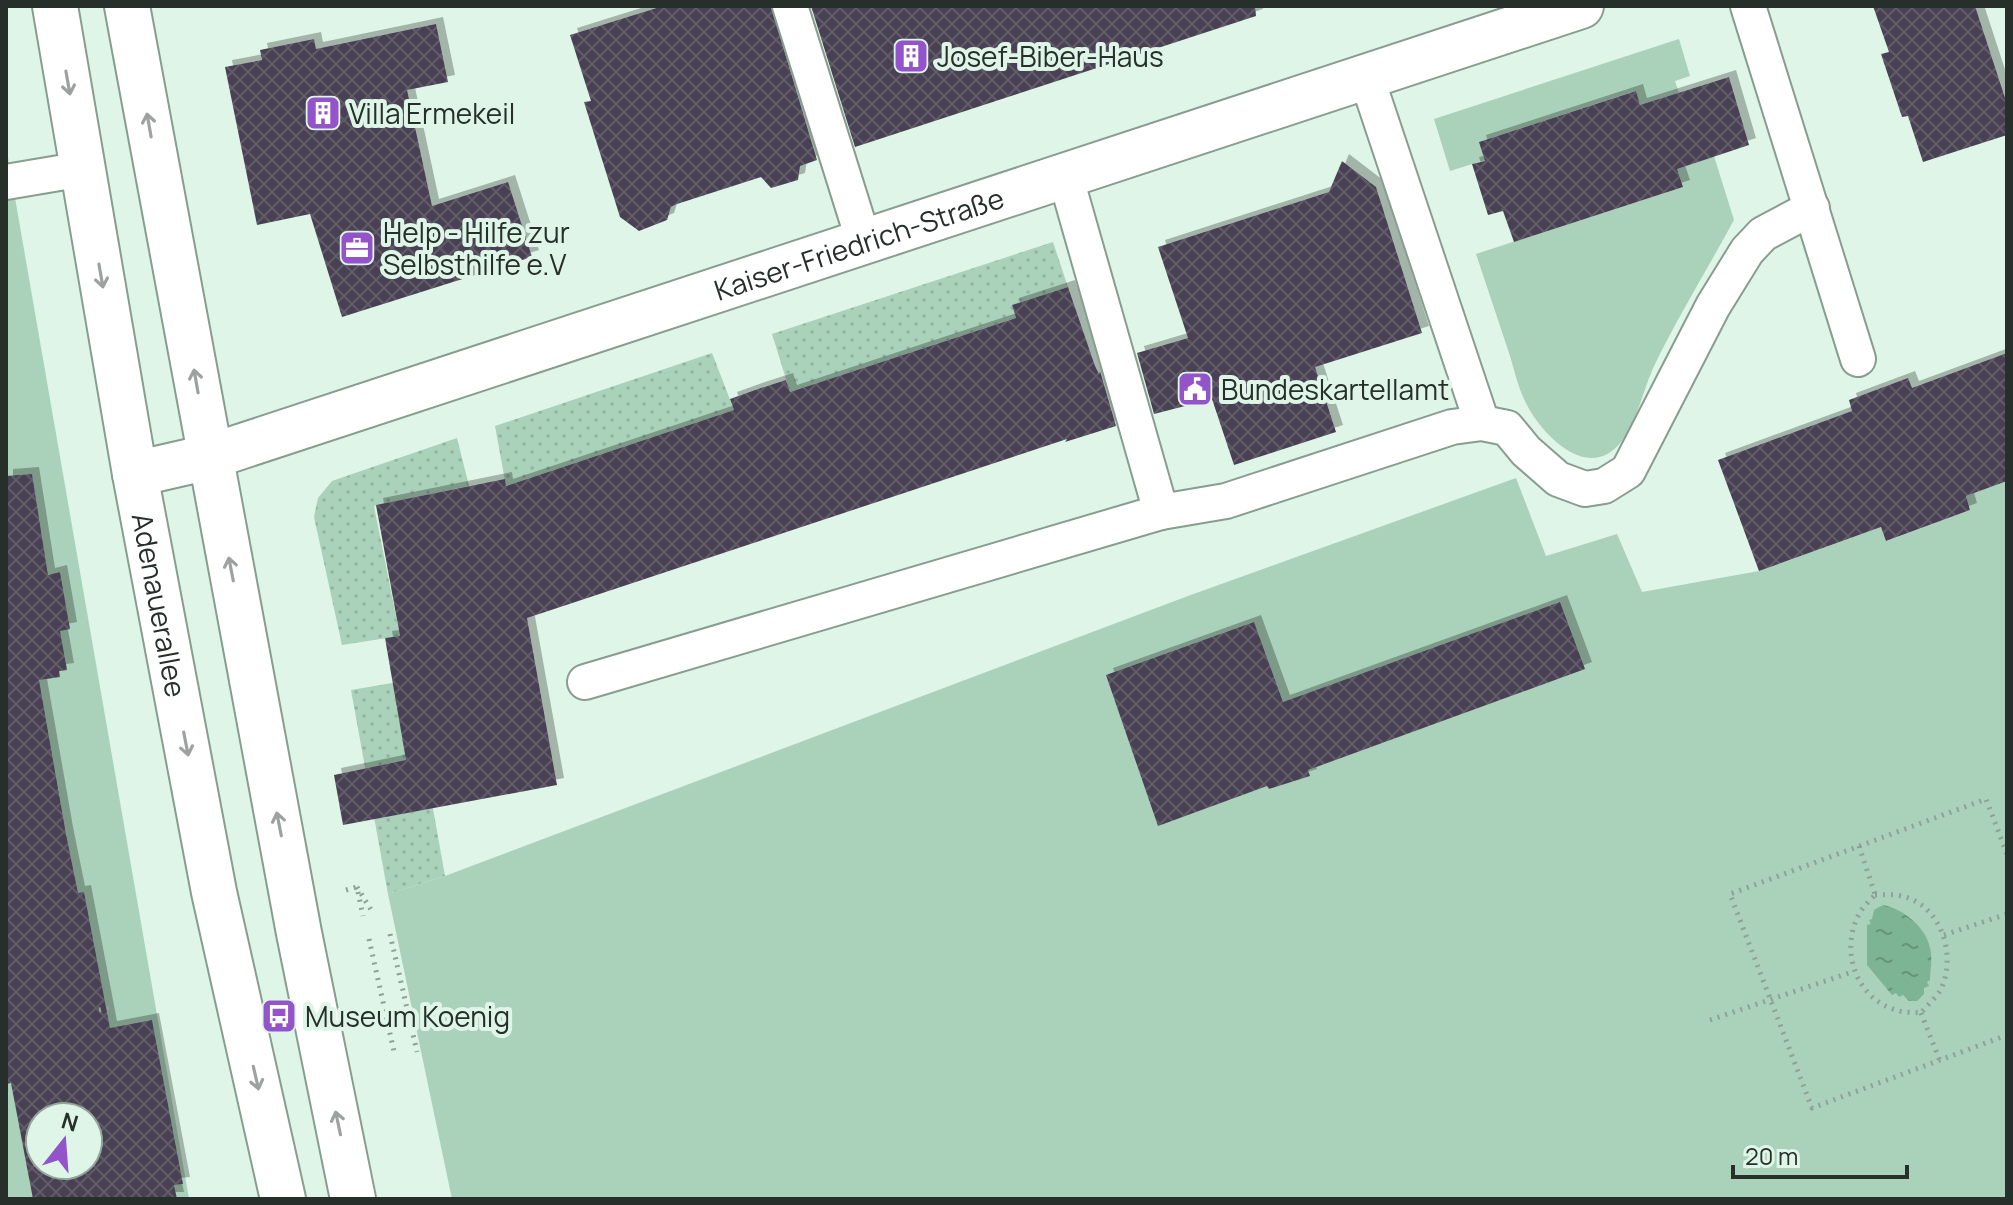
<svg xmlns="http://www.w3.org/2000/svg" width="2013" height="1205" viewBox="0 0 2013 1205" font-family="Manrope,sans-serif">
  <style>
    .grass { fill: url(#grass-dots) }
    .green { fill: #aad1ba; fill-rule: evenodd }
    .water { fill: url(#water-ripples) }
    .building { fill: url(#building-cross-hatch); fill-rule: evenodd; filter: url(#shadow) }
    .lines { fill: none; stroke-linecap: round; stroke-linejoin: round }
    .lane-casing { stroke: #889d90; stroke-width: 38 }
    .street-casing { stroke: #889d90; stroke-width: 48 }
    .primary-casing { stroke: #889d90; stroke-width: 48 }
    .path { stroke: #8fa095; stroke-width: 5; stroke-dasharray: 2 6; stroke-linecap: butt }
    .lane { stroke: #fff; stroke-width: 34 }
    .street { stroke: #fff; stroke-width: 44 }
    .primary { stroke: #fff; stroke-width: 44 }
    .oneway { stroke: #9da19f }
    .labels { text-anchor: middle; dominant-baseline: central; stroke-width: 8; stroke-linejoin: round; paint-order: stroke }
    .poi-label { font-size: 28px; fill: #262f2a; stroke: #def5e7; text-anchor: start }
    .street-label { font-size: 28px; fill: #262f2a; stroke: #def5e7 }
  </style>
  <defs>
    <pattern id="grass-dots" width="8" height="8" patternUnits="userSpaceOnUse" patternTransform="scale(2)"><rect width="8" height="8" fill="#aad1ba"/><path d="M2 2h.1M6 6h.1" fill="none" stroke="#92b4a0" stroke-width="1.8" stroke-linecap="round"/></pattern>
    <pattern id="water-ripples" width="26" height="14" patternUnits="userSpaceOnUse" patternTransform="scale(2)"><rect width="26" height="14" fill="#7db494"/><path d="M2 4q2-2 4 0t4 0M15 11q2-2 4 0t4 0" fill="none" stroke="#669379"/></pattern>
    <pattern id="building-cross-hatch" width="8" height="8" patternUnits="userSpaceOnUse" patternTransform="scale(2)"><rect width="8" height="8" fill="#494152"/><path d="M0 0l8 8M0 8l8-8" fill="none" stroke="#605b68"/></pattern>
    <filter id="shadow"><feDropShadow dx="7" dy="-7" stdDeviation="0" flood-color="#0004"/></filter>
  </defs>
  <rect width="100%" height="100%" fill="#def5e7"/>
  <g class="grass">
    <path d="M 1053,242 L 1068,287 L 1012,305 L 1016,318 L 790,392 L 772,334 Z"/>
    <path d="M 712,353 L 734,410 L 506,486 L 495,426 Z"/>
    <path d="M 457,438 L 469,486 L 374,506 L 400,636 L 342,645 L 314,517 L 318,498 L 332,481 Z"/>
    <path d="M 410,680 L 445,876 L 388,894 L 351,690 Z"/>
  </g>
  <g class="green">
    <path d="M 1679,39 L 1690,76 L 1675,81 L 1701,160 L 1714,156 L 1734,220 C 1708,268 1679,315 1655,364 C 1643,389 1638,420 1621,442 C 1587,485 1538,431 1524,399 C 1517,384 1514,368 1509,353 C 1498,320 1487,287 1476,254 L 1683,187 L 1648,127 L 1635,91 L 1480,142 L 1485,160 L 1450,171 L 1434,119 Z"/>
    <path d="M 6,146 L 189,1199 L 6,1199 ZM 40,1117 L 88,1117 L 88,1165 L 40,1165 Z"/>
    <path d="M 1516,478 L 1546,556 L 1617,534 L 1642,592 L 1759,571 L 1881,527 L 1887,541 L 1970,510 L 1966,496 L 2007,481 L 2007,1199 L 452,1199 L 388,894 L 445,876 L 1188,596 Z"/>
  </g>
  <path class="water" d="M 1883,905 C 1901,908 1926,926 1930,948 C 1933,960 1930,969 1930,980 L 1927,982 L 1929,986 L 1924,988 L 1924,994 L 1917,1001 L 1909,1001 L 1903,995 L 1899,997 L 1896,993 L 1892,995 L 1867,965 L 1867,925 L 1871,924 L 1869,920 L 1872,919 L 1874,910 Z"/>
  <g class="building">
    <path d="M 663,6 L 771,6 L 817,160 L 800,166 L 798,180 L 771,188 L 761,177 L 677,204 L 671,207 L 667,220 L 639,231 L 620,217 L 584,102 L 591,101 L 570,35 Z"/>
    <path d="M 811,6 L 1255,6 L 1256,16 L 855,147 Z"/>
    <path d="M 1873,6 L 1975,6 L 2007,104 L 2007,135 L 1923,162 L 1908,116 L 1902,117 L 1881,54 L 1889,52 Z"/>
    <path d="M 436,24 L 448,82 L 407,90 L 432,206 L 508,182 L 532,257 L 342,317 L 310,214 L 257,225 L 225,67 L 262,60 L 260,50 L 314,39 L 316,49 Z"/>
    <path d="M 1729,77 L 1749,145 L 1677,169 L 1683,187 L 1514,242 L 1503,211 L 1488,215 L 1472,164 L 1485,161 L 1479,142 L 1636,91 L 1640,105 Z"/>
    <path d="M 1342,161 L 1376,187 L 1422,333 L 1315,367 L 1336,432 L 1234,465 L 1212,399 L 1154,414 L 1137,353 L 1188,338 L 1158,247 L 1329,192 Z"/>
    <path d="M 1068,287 L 1095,366 L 1099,374 L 1100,371 L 1116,426 L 1065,442 L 1067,439 L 527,618 L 557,785 L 343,825 L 334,775 L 406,760 L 385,638 L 400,636 L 376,505 L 505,479 L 506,486 L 734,410 L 730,399 L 758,389 L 786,380 L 790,392 L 1016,318 L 1012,305 Z"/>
    <path d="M 2007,353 L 2007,481 L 1966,496 L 1970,510 L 1886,541 L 1881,527 L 1759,571 L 1718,460 L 1852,411 L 1849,400 L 1908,378 L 1912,388 Z"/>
    <path d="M 32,474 L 48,575 L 60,572 L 70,629 L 60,631 L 67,670 L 59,671 L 60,677 L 39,680 L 66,834 L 78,893 L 84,892 L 110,1028 L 152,1020 L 183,1184 L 174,1185 L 177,1199 L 33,1199 L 11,1083 L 6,1084 L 6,476 ZM 40,1117 L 88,1117 L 88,1165 L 40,1165 Z"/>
    <path d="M 1560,602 L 1585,669 L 1308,770 L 1310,776 L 1269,789 L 1267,786 L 1158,826 L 1106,675 L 1254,622 L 1283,702 Z"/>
  </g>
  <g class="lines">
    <defs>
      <g id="lane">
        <path d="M 790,6 L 864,242"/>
        <path d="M 1748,6 L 1858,359"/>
        <path d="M 1366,76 L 1482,423"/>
        <path d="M 6,182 L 83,169"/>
        <path d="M 1161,512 L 1226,501 L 1452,427 L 1482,423 L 1507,428 L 1526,451 L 1558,479 L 1585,489 L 1604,486 L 1628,471 L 1713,306 L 1747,251 L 1763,234 L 1812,208"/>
        <path d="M 585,682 L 1161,512 L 1065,175"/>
      </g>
      <g id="street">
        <path id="s1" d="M 135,474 L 209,457 L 1581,6"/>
      </g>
      <g id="primary">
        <path id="s2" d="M 55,6 L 135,474 L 214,892 L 283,1199"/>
        <path d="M 127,6 L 299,933 L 353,1199"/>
      </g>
    </defs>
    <use href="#lane" class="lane-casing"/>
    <use href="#street" class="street-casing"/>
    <use href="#primary" class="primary-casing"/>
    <g class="path">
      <path d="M 1859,846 L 1875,894"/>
      <path d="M 2007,854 L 1986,799 L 1730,894 L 1812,1108 L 2007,1035"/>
      <path d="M 357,887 L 373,913"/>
      <path d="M 346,890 L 357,887"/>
      <path d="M 358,892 L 363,916"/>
      <path d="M 1875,895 C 1884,895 1893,894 1901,896 C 1941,904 1957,955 1941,989 C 1937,997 1927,1005 1921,1013 C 1913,1012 1903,1013 1896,1010 C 1855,998 1840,950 1859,914 C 1863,907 1870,900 1875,895 Z"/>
      <path d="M 390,934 L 417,1052"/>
      <path d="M 1944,935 L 2007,914"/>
      <path d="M 369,939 L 395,1056"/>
      <path d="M 99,1010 L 114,1007"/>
      <path d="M 1921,1013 L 1940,1061"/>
      <path d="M 1710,1020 L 1852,972"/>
    </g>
    <use href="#lane" class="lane"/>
    <use href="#street" class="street"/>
    <use href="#primary" class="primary"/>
  </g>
  <defs><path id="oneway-shaft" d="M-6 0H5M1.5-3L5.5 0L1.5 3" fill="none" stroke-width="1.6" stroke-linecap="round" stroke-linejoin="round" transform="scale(2)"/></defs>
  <g class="oneway">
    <use href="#oneway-shaft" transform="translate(68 83) rotate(80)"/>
    <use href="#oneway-shaft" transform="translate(149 125) rotate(-100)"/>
    <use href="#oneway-shaft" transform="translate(101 276) rotate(80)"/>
    <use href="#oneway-shaft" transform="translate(196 381) rotate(-100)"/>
    <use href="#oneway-shaft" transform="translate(231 569) rotate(-101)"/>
    <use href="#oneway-shaft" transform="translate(186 744) rotate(79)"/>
    <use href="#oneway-shaft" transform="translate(279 824) rotate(-101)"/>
    <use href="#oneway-shaft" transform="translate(256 1078) rotate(77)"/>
    <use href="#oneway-shaft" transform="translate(338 1123) rotate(-102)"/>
  </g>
  <defs>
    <symbol id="building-square" viewBox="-11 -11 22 22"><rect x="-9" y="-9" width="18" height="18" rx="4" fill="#9354ca" stroke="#def5e7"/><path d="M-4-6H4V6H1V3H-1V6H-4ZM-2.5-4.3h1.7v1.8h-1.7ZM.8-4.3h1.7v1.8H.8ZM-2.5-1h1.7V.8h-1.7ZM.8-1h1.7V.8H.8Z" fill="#fff"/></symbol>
    <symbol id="office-square" viewBox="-11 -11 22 22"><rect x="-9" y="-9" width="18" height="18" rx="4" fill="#9354ca" stroke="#def5e7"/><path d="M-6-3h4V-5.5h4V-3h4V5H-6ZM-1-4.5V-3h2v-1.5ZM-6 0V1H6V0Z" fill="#fff"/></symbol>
    <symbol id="civic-square" viewBox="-11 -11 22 22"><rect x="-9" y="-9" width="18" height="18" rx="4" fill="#9354ca" stroke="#def5e7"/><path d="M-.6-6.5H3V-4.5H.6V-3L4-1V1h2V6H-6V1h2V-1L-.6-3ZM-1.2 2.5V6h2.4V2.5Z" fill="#fff"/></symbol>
    <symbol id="bus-square" viewBox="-11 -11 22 22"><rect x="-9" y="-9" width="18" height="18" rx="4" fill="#9354ca" stroke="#def5e7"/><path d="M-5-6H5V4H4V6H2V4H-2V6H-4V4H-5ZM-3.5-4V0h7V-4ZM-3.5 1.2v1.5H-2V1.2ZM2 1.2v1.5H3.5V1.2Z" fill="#fff"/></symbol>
  </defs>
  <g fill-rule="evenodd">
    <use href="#building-square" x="891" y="36" width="40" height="40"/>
    <use href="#building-square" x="303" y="93" width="40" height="40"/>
    <use href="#office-square" x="337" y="228" width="40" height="40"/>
    <use href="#civic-square" x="1175" y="369" width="40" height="40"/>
    <use href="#bus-square" x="259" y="996" width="40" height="40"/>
  </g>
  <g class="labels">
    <g class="poi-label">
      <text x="937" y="56">Josef-Biber-Haus</text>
      <text x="349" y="113">Villa Ermekeil</text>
      <text x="383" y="232">Help - Hilfe zur<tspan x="383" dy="32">Selbsthilfe e.V</tspan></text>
      <text x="1221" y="389">Bundeskartellamt</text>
      <text x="305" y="1016">Museum Koenig</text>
    </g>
    <g class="street-label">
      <text stroke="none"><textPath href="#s1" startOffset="760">Kaiser-Friedrich-Straße</textPath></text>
      <text stroke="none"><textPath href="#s2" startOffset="608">Adenauerallee</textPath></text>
    </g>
  </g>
  <rect width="2013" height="1205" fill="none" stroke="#262f2a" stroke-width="16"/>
  <g transform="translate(64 1141) rotate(17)"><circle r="38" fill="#def5e7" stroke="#94a69b" stroke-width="2"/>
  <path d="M0-6L14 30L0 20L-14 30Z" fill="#9354ca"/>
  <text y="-12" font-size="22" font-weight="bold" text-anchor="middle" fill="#262f2a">N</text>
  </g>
  <path d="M1733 1165v12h174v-12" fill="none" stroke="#262f2a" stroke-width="4"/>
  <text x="1745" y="1165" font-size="24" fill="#262f2a" stroke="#def5e7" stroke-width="6" paint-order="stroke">20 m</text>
</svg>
